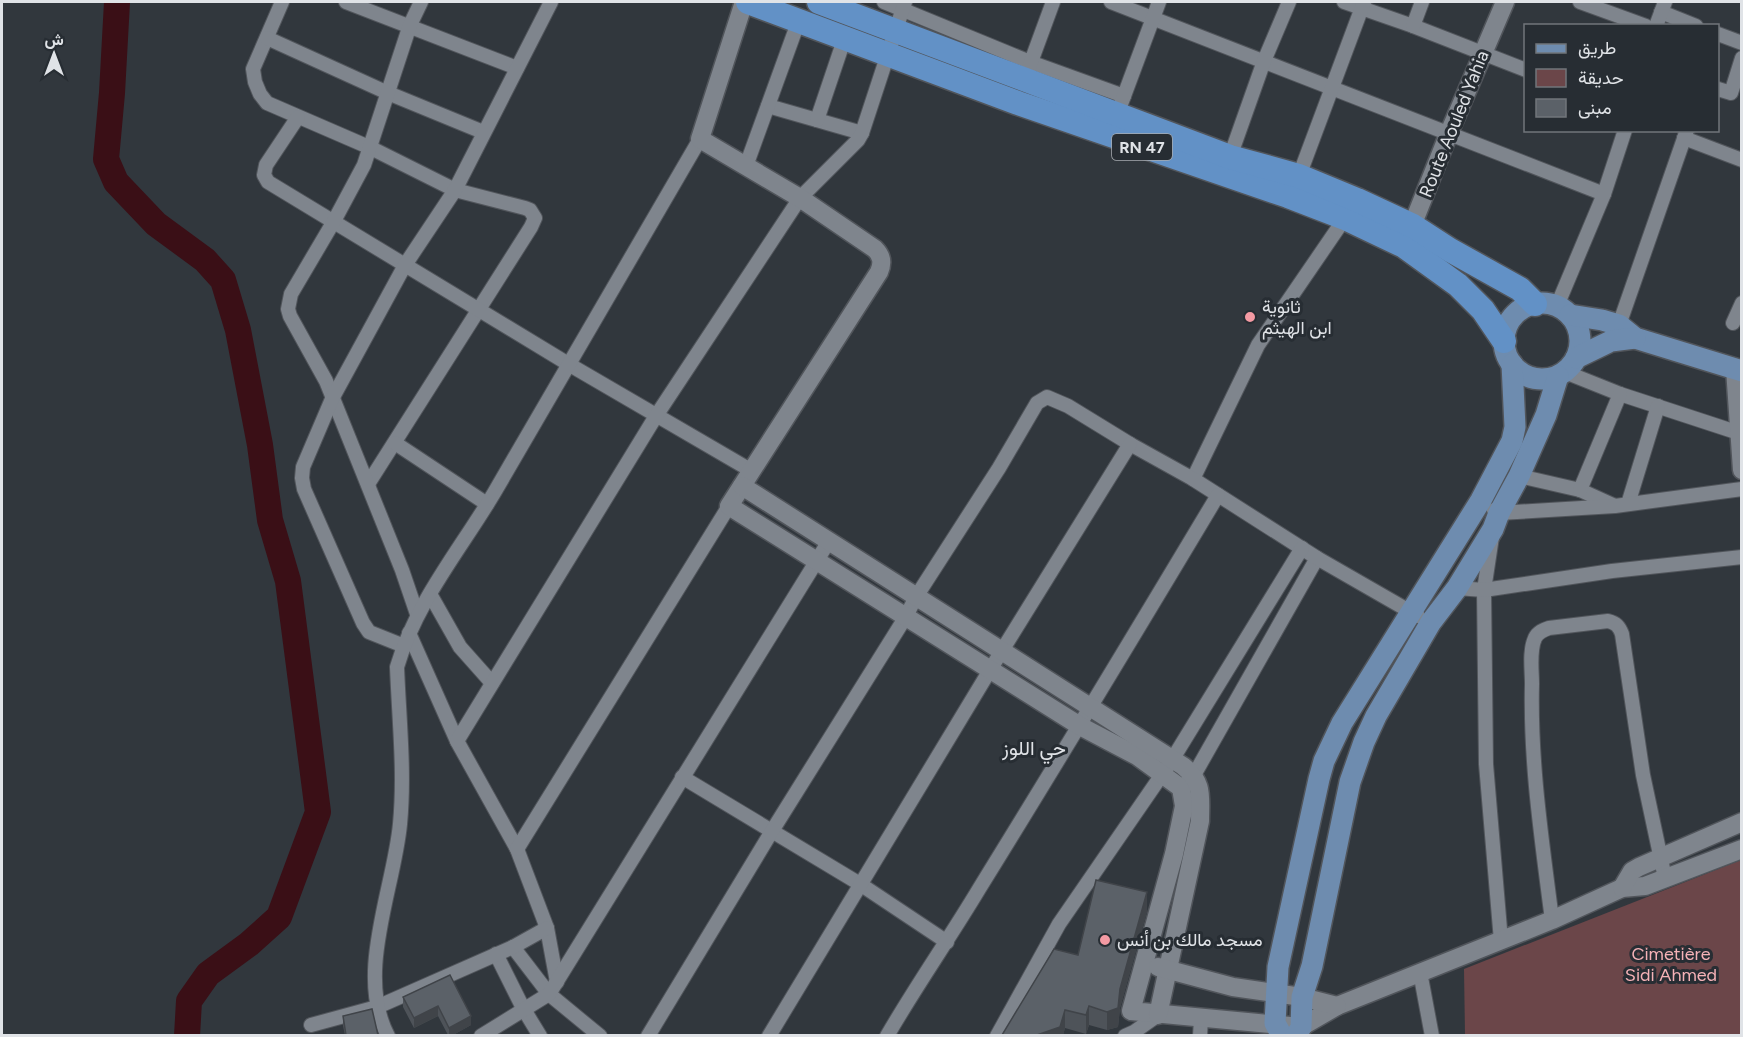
<svg xmlns="http://www.w3.org/2000/svg" width="1743" height="1037" viewBox="0 0 1743 1037" font-family="Figtree,Vazirmatn,sans-serif">
  <style>
    .green { fill: #6b4649 }
    .lines { fill: none; stroke-linecap: round; stroke-linejoin: round }
    .river { stroke: #3a0f16; stroke-width: 26 }
    .street-casing { stroke: #51555b; stroke-width: 16 }
    .secondary-casing { stroke: #51555b; stroke-width: 21 }
    .primary-casing { stroke: #51555b; stroke-width: 24 }
    .highway-casing { stroke: #51555b; stroke-width: 27 }
    .street { stroke: #7f858d; stroke-width: 14 }
    .secondary { stroke: #7f858d; stroke-width: 18 }
    .primary { stroke: #6e8caf; stroke-width: 21 }
    .highway { stroke: #6291c6; stroke-width: 24 }
    .wall { fill: #4e5359 }
    .shaded-wall { fill: #404449 }
    .building { fill: #5b6168; stroke: #404449; stroke-width: 1.5 }
    .poi-dot { fill: #f49aa3; stroke: #272d33; stroke-width: 2 }
    .labels { text-anchor: middle; dominant-baseline: central; stroke-width: 6; stroke-linejoin: round; paint-order: stroke }
    .shield { fill: #272d33; stroke: #a8acb1; stroke-width: 1.5 }
    .shield-label { font-size: 16px; font-weight: bold; fill: #e0e3e7 }
    .street-label { font-size: 18px; fill: #e0e3e7; stroke: #272d33 }
    .poi-label { font-size: 18px; fill: #e0e3e7; stroke: #272d33; text-anchor: start }
    .park-label { font-size: 18px; fill: #f5b2b7; stroke: #272d33 }
    .neighbourhood-label { font-size: 20px; fill: #e0e3e7; stroke: #272d33 }
  </style>
  <rect width="100%" height="100%" fill="#31373d"/>
  <path class="green" d="M 1741,860 L 1741,1035 L 1465,1035 L 1464,969 Z"/>
  <g class="lines">
    <path class="river" d="M 117,2 L 112,93 L 106,159 L 116,182 L 156,224 L 205,260 L 223,280 L 238,330 L 260,445 L 270,520 L 288,581 L 318,812 L 279,917 L 249,944 L 208,974 L 189,1001 L 187,1036"/>
    <defs>
      <g id="street">
        <path d="M 282,2 L 253,69 L 255,82 L 260,94 L 267,103 L 371,148 L 455,190 L 525,208 L 530,210 L 535,218 L 531,227 L 368,484"/>
        <path d="M 346,2 L 517,68"/>
        <path d="M 884,2 L 1030,62 L 1124,96"/>
        <path d="M 1111,2 L 1604,194"/>
        <path d="M 1344,2 L 1413,26 L 1526,70"/>
        <path d="M 1580,2 L 1646,26"/>
        <path d="M 1661,12 L 1696,26"/>
        <path d="M 1413,26 L 1422,2"/>
        <path d="M 1656,26 L 1665,2"/>
        <path d="M 1718,34 L 1742,43"/>
        <path d="M 267,38 L 388,93 L 483,132"/>
        <path d="M 1028,70 L 1053,2"/>
        <path d="M 1718,89 L 1731,93 L 1742,58"/>
        <path d="M 1121,104 L 1159,2"/>
        <path d="M 768,106 L 862,133"/>
        <path d="M 298,117 L 266,165 L 264,175 L 268,182 L 570,365 L 752,471"/>
        <path d="M 817,120 L 845,37"/>
        <path d="M 1684,138 L 1742,160"/>
        <path d="M 1230,157 L 1264,61 L 1289,2"/>
        <path d="M 746,166 L 799,20"/>
        <path d="M 1299,176 L 1364,2"/>
        <path d="M 1557,306 L 1604,194 L 1625,130"/>
        <path d="M 1733,323 L 1742,303"/>
        <path d="M 1619,325 L 1687,130"/>
        <path d="M 1565,372 L 1620,394 L 1739,433"/>
        <path d="M 395,443 L 487,504"/>
        <path d="M 1519,476 L 1580,490 L 1613,505"/>
        <path d="M 1193,479 L 1258,345 L 1347,215"/>
        <path d="M 1580,490 L 1620,394"/>
        <path d="M 1628,504 L 1658,406"/>
        <path d="M 1494,510 L 1499,513 L 1615,506 L 1742,489"/>
        <path d="M 1492,537 L 1484,590 L 1486,764 L 1501,941"/>
        <path d="M 1457,588 L 1484,590 L 1612,571 L 1742,557"/>
        <path d="M 430,594 L 460,647 L 492,683"/>
        <path d="M 417,614 L 402,570 L 326,381 L 290,316 L 288,309 L 291,294 L 334,221 L 364,165 L 410,25 L 421,2"/>
        <path d="M 409,633 L 457,741 L 517,849 L 547,928 L 557,982"/>
        <path d="M 404,646 L 369,632 L 363,623 L 304,489 L 302,478 L 303,467 L 332,399 L 405,265 L 455,190 L 551,2"/>
        <path d="M 457,741 L 656,416 L 800,198 L 858,140 L 862,133 L 905,2"/>
        <path d="M 682,777 L 860,884 L 947,942"/>
        <path d="M 1187,782 L 1194,775 L 1317,558"/>
        <path d="M 517,849 L 729,506"/>
        <path d="M 1552,920 C 1542,841 1530,763 1532,684 C 1532,670 1529,651 1535,638 C 1538,632 1543,630 1549,628 L 1608,621 C 1616,623 1619,626 1622,634 L 1643,775 L 1665,878"/>
        <path d="M 513,947 L 549,994 L 600,1036"/>
        <path d="M 496,954 L 523,1008 L 540,1036"/>
        <path d="M 1420,972 L 1432,1036"/>
        <path d="M 311,1025 L 377,1007 L 513,947 L 547,928"/>
        <path d="M 388,1036 C 355,974 394,889 400,824 C 405,772 399,719 397,667 C 416,602 460,550 494,493 C 563,375 632,257 700,139"/>
        <path d="M 481,1036 L 549,994 L 829,541"/>
        <path d="M 648,1036 L 772,831 L 905,618 L 916,597 L 999,468 L 1037,403 L 1047,397 L 1068,406 L 1130,444 L 1193,479 L 1317,558 L 1418,616"/>
        <path d="M 769,1036 L 990,670 L 1130,444"/>
        <path d="M 887,1036 C 916,986 949,939 979,889 C 1060,758 1139,627 1218,495"/>
        <path d="M 997,1036 L 1059,924 L 1172,760 L 1302,548"/>
        <path d="M 1125,1036 L 1134,1032 L 1158,1015"/>
        <path d="M 1200,1036 L 1201,1019"/>
      </g>
      <g id="secondary">
        <path d="M 744,2 L 700,139 L 800,198 L 875,249 C 882,256 883,263 879,272 L 729,506 L 1080,726 L 1137,756 L 1181,788 L 1184,806 L 1174,854 L 1131,1011 L 1301,1027 L 1337,1006 L 1552,920 L 1622,888 L 1645,886 L 1742,849"/>
        <path d="M 1408,236 L 1449,133 L 1505,2"/>
        <path d="M 1735,369 L 1742,470"/>
        <path d="M 742,486 L 1183,766 C 1204,783 1200,796 1200,821 L 1158,1015"/>
        <path d="M 1622,888 L 1632,871 L 1639,867 L 1742,822"/>
        <path d="M 1158,967 L 1233,987 L 1302,997 L 1337,1006"/>
      </g>
      <g id="primary">
        <circle cx="1542" cy="341" r="38"/>
        <path d="M 1570,315 L 1602,320 L 1619,325 L 1635,338 L 1742,371"/>
        <path d="M 1576,358 L 1611,341 L 1635,338"/>
        <path d="M 1282,1036 L 1275,1023 L 1278,967 L 1319,779 L 1324,761 L 1342,723 L 1481,500 L 1512,441 L 1515,427 L 1512,364"/>
        <path d="M 1296,1036 L 1301,1027 L 1302,997 L 1312,966 L 1350,782 L 1364,742 L 1376,716 L 1431,622 L 1457,588 L 1493,529 L 1499,513 L 1519,476 L 1546,415 L 1558,376"/>
      </g>
      <g id="highway">
        <path d="M 748,2 L 1018,103 L 1288,196 L 1345,218 L 1404,246 L 1458,285 L 1483,310 L 1504,341"/>
        <path d="M 819,2 L 1230,157 L 1299,176 L 1357,200 L 1413,226 L 1450,250 L 1520,289 L 1535,304"/>
      </g>
    </defs>
    <use href="#street" class="street-casing"/>
    <use href="#secondary" class="secondary-casing"/>
    <use href="#primary" class="primary-casing"/>
    <use href="#highway" class="highway-casing"/>
    <use href="#street" class="street"/>
    <use href="#secondary" class="secondary"/>
    <use href="#primary" class="primary"/>
    <use href="#highway" class="highway"/>
  </g>
  <g class="wall">
    <path d="M 1147,911 L 1120,1008 L 1118,1027 L 1107,1030 L 1089,1025 L 1086,1034 L 1065,1028 L 1063,1035 L 1002,1035 L 1078,955 Z"/>
    <path d="M 450,975 L 471,1025 L 453,1035 L 448,1035 L 438,1016 L 414,1028 L 403,1007 L 403,997 Z"/>
    <path d="M 372,1009 L 378,1035 L 345,1035 L 343,1026 L 343,1016 Z"/>
  </g>
  <g class="shaded-wall">
    <path d="M 1147,892 L 1147,911 L 1120,1008 L 1118,1027 L 1107,1030 L 1107,1012 L 1120,989 Z"/>
    <path d="M 438,1006 L 438,1016 L 414,1028 L 414,1018 Z"/>
    <path d="M 1089,1006 L 1089,1025 L 1086,1034 L 1086,1015 Z"/>
    <path d="M 1065,1010 L 1065,1028 L 1063,1035 L 1037,1035 Z"/>
    <path d="M 471,1016 L 471,1025 L 453,1035 L 449,1035 L 449,1028 Z"/>
  </g>
  <g class="building">
    <path d="M 1096,880 L 1147,892 L 1120,989 L 1118,1008 L 1107,1012 L 1089,1006 L 1086,1015 L 1065,1010 L 1060,1027 L 1037,1035 L 1002,1035 L 1054,949 L 1078,955 Z"/>
    <path d="M 450,975 L 471,1016 L 449,1028 L 438,1006 L 414,1018 L 403,997 Z"/>
    <path d="M 372,1009 L 378,1035 L 346,1035 L 343,1016 Z"/>
  </g>
  <g class="poi-dot">
    <circle cx="1250" cy="317" r="6"/>
    <circle cx="1105" cy="940" r="6"/>
  </g>
  <g class="labels">
    <rect class="shield" x="1112" y="134" width="60" height="26" rx="4.5"/>
    <g class="shield-label">
      <text x="1142" y="147">RN 47</text>
    </g>
    <g class="street-label">
      <text transform="translate(1454 124) rotate(-68)">Route Aouled Yahia</text>
    </g>
    <g class="poi-label">
      <text x="1262" y="307">ثانوية<tspan x="1262" dy="21">ابن الهيثم</tspan></text>
      <text x="1117" y="940">مسجد مالك بن أنس</text>
    </g>
    <g class="park-label">
      <text x="1671" y="954">Cimetière<tspan x="1671" dy="21">Sidi Ahmed</tspan></text>
    </g>
    <g class="neighbourhood-label">
      <text x="1034" y="748">حي اللوز</text>
    </g>
  </g>
  <rect width="1743" height="1037" fill="none" stroke="#e0e3e7" stroke-width="6"/>
  <rect x="1524" y="24" width="195" height="108" fill="#272d33" stroke="#71767b" stroke-width="1.5"/>
  <rect x="1536" y="44" width="30" height="9" fill="#6e8caf" stroke="#71767b" stroke-width="1.5"/>
  <text x="1578" y="54" font-size="18" fill="#e0e3e7">طريق</text>
  <rect x="1536" y="69" width="30" height="18" fill="#6b4649" stroke="#71767b" stroke-width="1.5"/>
  <text x="1578" y="84" font-size="18" fill="#e0e3e7">حديقة</text>
  <rect x="1536" y="99" width="30" height="18" fill="#5b6168" stroke="#71767b" stroke-width="1.5"/>
  <text x="1578" y="114" font-size="18" fill="#e0e3e7">مبنى</text>
  <g transform="translate(54 54)" stroke="#272d33" stroke-width="4.5" paint-order="stroke">
  <path d="M0-4.5L10 22L0 15L-10 22Z" fill="#e0e3e7"/>
  <text y="-9" font-size="16" font-weight="bold" text-anchor="middle" fill="#e0e3e7">ش</text>
  </g>
</svg>
